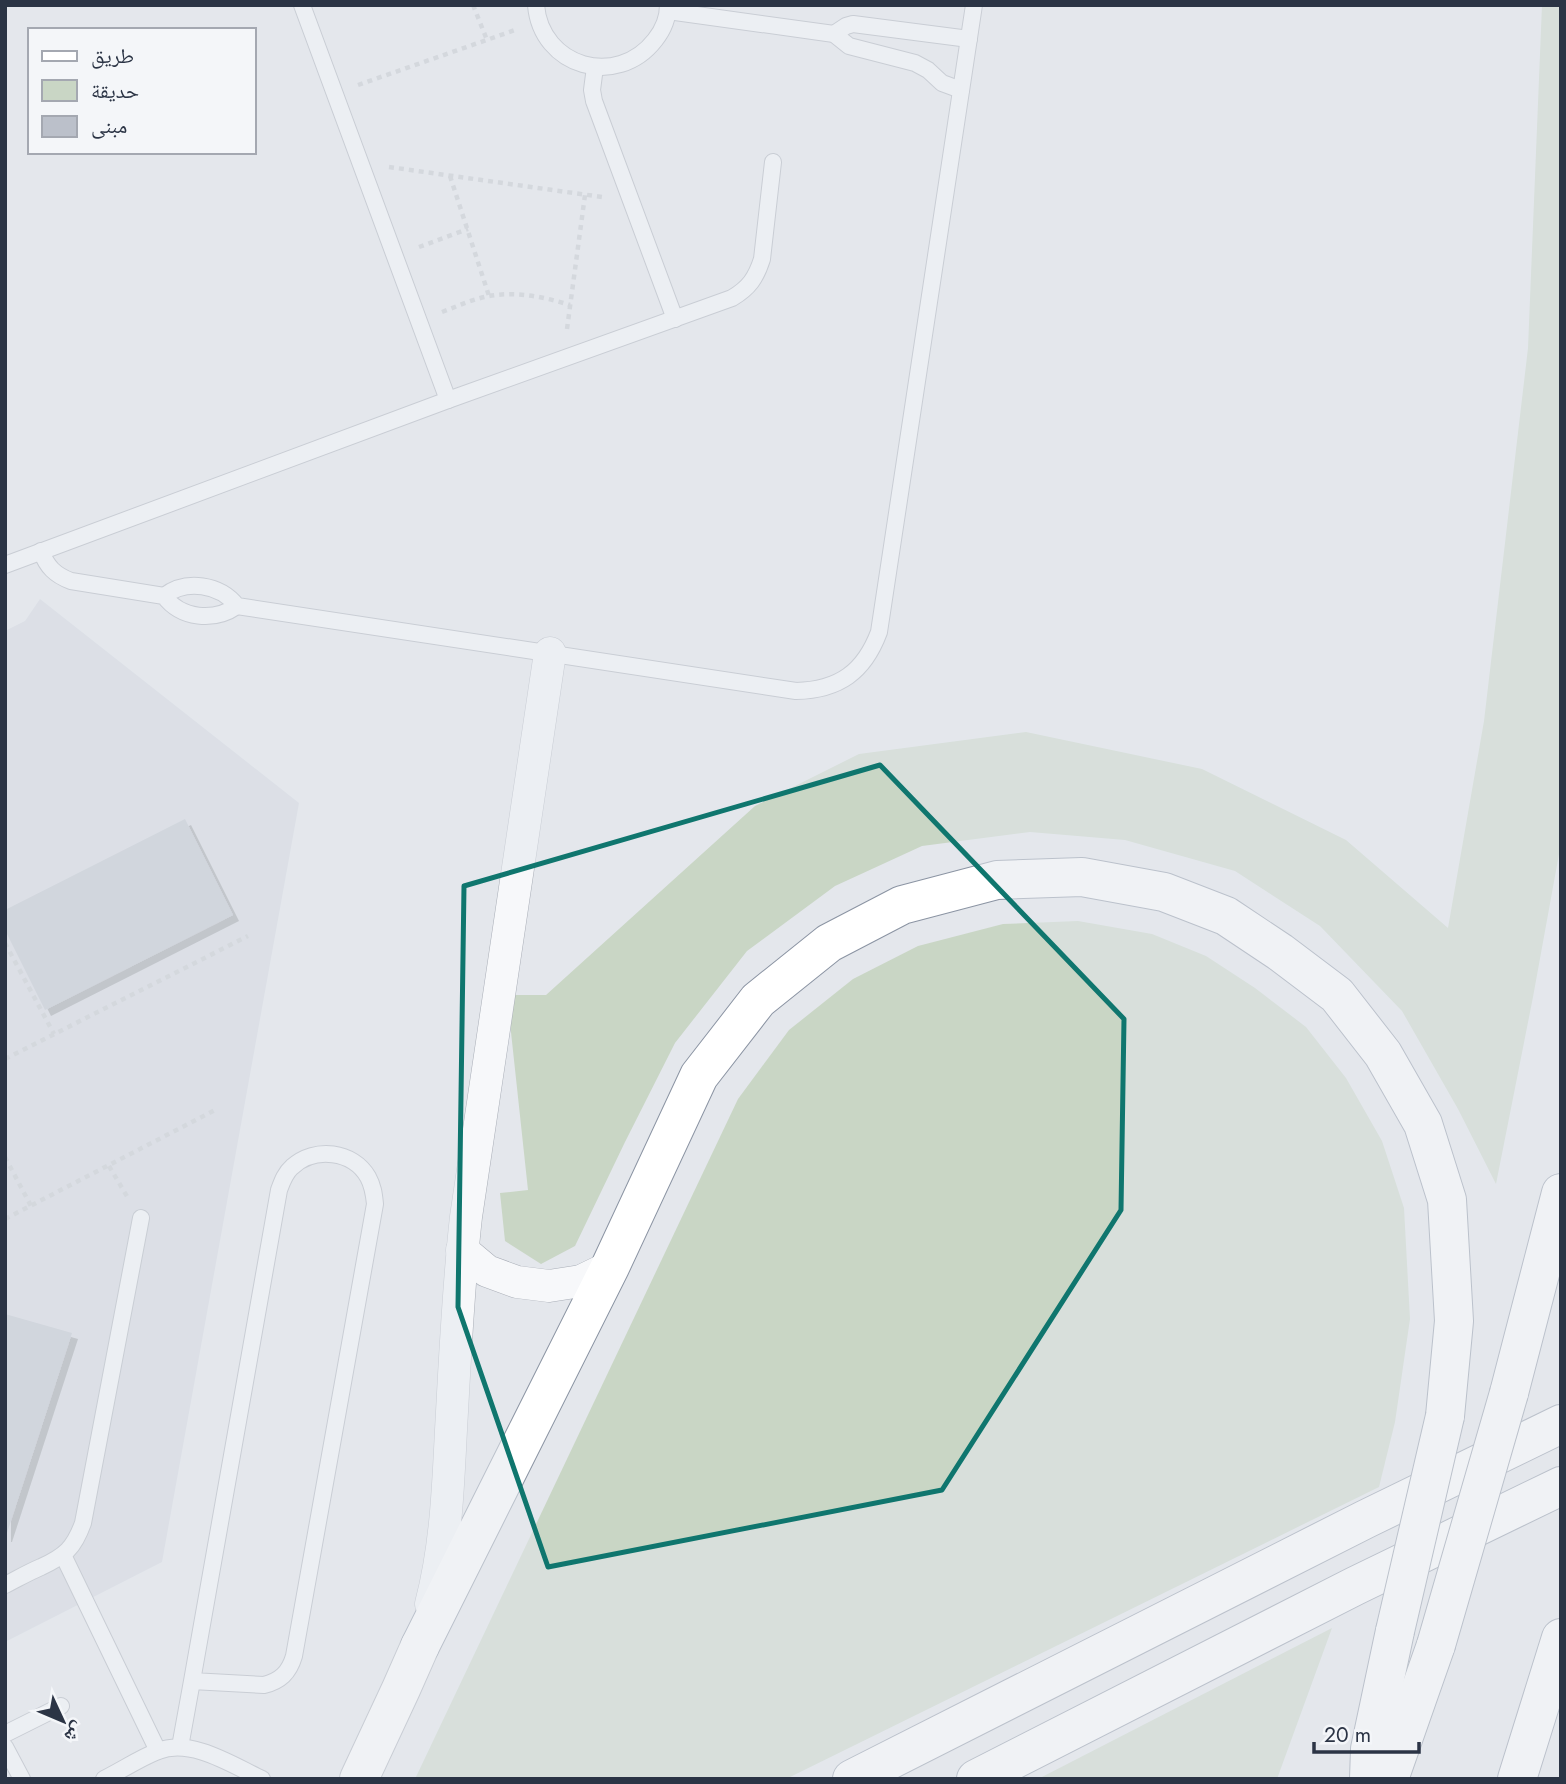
<svg xmlns="http://www.w3.org/2000/svg" width="1566" height="1784" viewBox="0 0 1566 1784" font-family="Jost,'Noto Naskh Arabic',sans-serif">
  <style>
    .built { fill: #d2d6de }
    .green { fill: #c9d6c5 }
    .building { fill: #bbc0ca; filter: url(#shadow) }
    .lines { fill: none; stroke-linecap: round; stroke-linejoin: round }
    .lane-casing { stroke: #a9aeb7; stroke-width: 18 }
    .street-casing { stroke: #a9aeb7; stroke-width: 33 }
    .secondary-casing { stroke: #a9aeb7; stroke-width: 40 }
    .highway-casing { stroke: #8b94a3; stroke-width: 40 }
    .path { stroke: #c2c5cb; stroke-width: 4.5; stroke-dasharray: 5 5; stroke-linecap: butt }
    .lane { stroke: #f7f8fa; stroke-width: 16 }
    .street { stroke: #f7f8fa; stroke-width: 32 }
    .secondary { stroke: #fff; stroke-width: 38 }
    .highway { stroke: #fff; stroke-width: 38 }
    .highway-bridge-casing { stroke: #8b94a3; stroke-width: 40; stroke-linecap: butt }
    .highway-bridge { stroke: #fff; stroke-width: 38 }
    .marked { fill: none; stroke: #0f766e; stroke-width: 5; stroke-linejoin: round }
  </style>
  <defs>
    <filter id="shadow"><feDropShadow dx="6" dy="6" stdDeviation="0" flood-color="#0004"/></filter>
  </defs>
  <rect width="100%" height="100%" fill="#e4e7ec"/>
  <path class="built" d="M 40,599 L 299,803 L 162,1562 L 5,1642 L 5,631 L 25,621 Z"/>
  <g class="green">
    <path d="M 1542,5 L 1561,5 L 1561,843 L 1533,997 L 1496,1184 L 1458,1109 L 1402,1011 L 1320,926 L 1235,871 L 1125,840 L 1030,832 L 922,846 L 835,886 L 747,951 L 675,1043 L 625,1142 L 575,1246 L 541,1264 L 505,1241 L 500,1193 L 528,1190 L 507,995 L 546,995 L 755,806 L 859,754 L 1026,732 L 1202,769 L 1346,840 L 1448,928 L 1484,721 L 1528,348 Z"/>
    <path d="M 1078,921 L 1152,934 L 1206,956 L 1255,988 L 1306,1027 L 1346,1078 L 1382,1141 L 1404,1208 L 1410,1319 L 1395,1422 L 1379,1487 L 786,1779 L 415,1779 L 738,1099 L 789,1030 L 853,979 L 918,946 L 1003,924 Z"/>
    <path d="M 1332,1628 L 1277,1779 L 1038,1779 Z"/>
  </g>
  <g class="building">
    <path d="M 185,819 L 233,915 L 45,1010 L 5,930 L 5,910 Z"/>
    <path d="M 5,1314 L 72,1333 L 6,1536 L 5,1536 Z"/>
  </g>
  <g class="lines">
    <defs>
      <g id="lane">
        <path d="M 302,5 L 448,400"/>
        <path d="M 536,5 C 541,67 617,89 655,40 C 663,30 668,18 668,5"/>
        <path d="M 668,11 L 834,34 L 849,46 L 915,63 L 928,70 L 942,83 L 961,90"/>
        <path d="M 834,34 L 846,26 L 853,24 L 969,39"/>
        <path d="M 595,67 L 592,90 L 594,101 L 675,319"/>
        <path d="M 41,551 C 47,567 55,575 71,581 L 164,596 C 181,619 214,622 237,606"/>
        <path d="M 5,565 L 448,400 L 732,298 C 749,288 756,278 762,259 L 773,162"/>
        <path d="M 164,596 C 186,579 220,584 237,606 L 796,691 C 839,690 864,672 879,632 L 974,5"/>
        <path d="M 63,1555 L 158,1751"/>
        <path d="M 5,1585 C 17,1579 29,1572 41,1567 C 65,1556 74,1548 83,1523 L 141,1218"/>
        <path d="M 5,1734 L 61,1706"/>
        <path d="M 5,1747 L 22,1779"/>
        <path d="M 180,1747 L 192,1681 L 279,1190 C 282,1182 285,1173 292,1167 C 315,1146 353,1151 368,1177 C 373,1186 374,1194 375,1204 L 294,1656 C 289,1673 280,1681 264,1685 L 192,1681"/>
        <path d="M 104,1779 C 122,1770 140,1758 158,1751 C 192,1738 232,1765 262,1779"/>
      </g>
      <g id="street">
        <path d="M 462,1250 L 487,1271 L 517,1282 L 549,1286 L 581,1281 L 610,1267"/>
        <path d="M 431,1604 C 446,1547 448,1489 451,1430 C 455,1359 458,1288 466,1217 L 550,653"/>
      </g>
      <path id="secondary" d="M 359,1779 L 401,1689 L 420,1646"/>
      <g id="highway">
        <path d="M 1509,1393 L 1561,1193"/>
        <path d="M 420,1646 L 610,1267 L 699,1076 L 758,1000 L 829,943 L 902,905 L 997,880 L 1082,877 L 1164,892 L 1226,916 L 1280,952 L 1337,995 L 1383,1054 L 1423,1124 L 1447,1200 L 1454,1321 L 1445,1416"/>
        <path d="M 852,1779 L 1366,1519 L 1561,1424"/>
        <path d="M 976,1779 L 1355,1586 L 1561,1486"/>
        <path d="M 1369,1779 L 1370,1749 L 1395,1631"/>
        <path d="M 1389,1779 L 1436,1645"/>
        <path d="M 1517,1779 L 1561,1638"/>
      </g>
    </defs>
    <use href="#lane" class="lane-casing"/>
    <use href="#street" class="street-casing"/>
    <use href="#secondary" class="secondary-casing"/>
    <use href="#highway" class="highway-casing"/>
    <g class="path">
      <path d="M 473,5 L 487,40"/>
      <path d="M 358,85 L 518,29"/>
      <path d="M 389,167 L 602,197"/>
      <path d="M 450,176 L 489,296"/>
      <path d="M 419,247 L 468,229"/>
      <path d="M 442,312 C 458,306 473,299 489,296 C 517,291 544,297 570,305"/>
      <path d="M 567,329 L 585,195"/>
      <path d="M 5,943 L 54,1034"/>
      <path d="M 5,1059 L 248,936"/>
      <path d="M 5,1157 L 31,1206"/>
      <path d="M 109,1166 L 128,1198"/>
      <path d="M 5,1219 L 217,1109"/>
    </g>
    <use href="#lane" class="lane"/>
    <use href="#street" class="street"/>
    <use href="#secondary" class="secondary"/>
    <use href="#highway" class="highway"/>
    <defs>
      <g id="highway-bridge">
        <path d="M 1395,1631 L 1445,1416"/>
        <path d="M 1436,1645 L 1509,1393"/>
      </g>
    </defs>
    <use href="#highway-bridge" class="highway-bridge-casing"/>
    <use href="#highway-bridge" class="highway-bridge"/>
  </g>
  <path d="M0 0H1566V1784H0ZM 880,765 L 1124,1019 L 1121,1210 L 942,1490 L 548,1567 L 458,1307 L 464,886 Z" fill="#e4e7ec" fill-opacity=".55" fill-rule="evenodd"/>
  <path class="marked" d="M 880,765 L 1124,1019 L 1121,1210 L 942,1490 L 548,1567 L 458,1307 L 464,886 Z"/>
  <rect width="1566" height="1784" fill="none" stroke="#2b3445" stroke-width="14"/>
  <rect x="28" y="28" width="228" height="126" fill="#f4f6f9" stroke="#a4a8b1" stroke-width="2"/>
  <rect x="42" y="51" width="35" height="10" fill="#ffffff" stroke="#a4a8b1" stroke-width="2"/>
  <text x="91" y="63" font-size="21" fill="#2b3445">طريق</text>
  <rect x="42" y="80" width="35" height="21" fill="#c9d6c5" stroke="#a4a8b1" stroke-width="2"/>
  <text x="91" y="98" font-size="21" fill="#2b3445">حديقة</text>
  <rect x="42" y="116" width="35" height="21" fill="#bbc0ca" stroke="#a4a8b1" stroke-width="2"/>
  <text x="91" y="133" font-size="21" fill="#2b3445">مبنى</text>
  <g transform="translate(63 1721) rotate(134)" stroke="#f4f6f9" stroke-width="5" paint-order="stroke">
  <path d="M0-5L12 26L0 18L-12 26Z" fill="#2b3445"/>
  <text y="-10" font-size="19" font-weight="bold" text-anchor="middle" fill="#2b3445">ش</text>
  </g>
  <path d="M1314 1742v10h105v-10" fill="none" stroke="#2b3445" stroke-width="3.5"/>
  <text x="1324" y="1742" font-size="21" fill="#2b3445" stroke="#f4f6f9" stroke-width="5" paint-order="stroke">20 m</text>
</svg>
